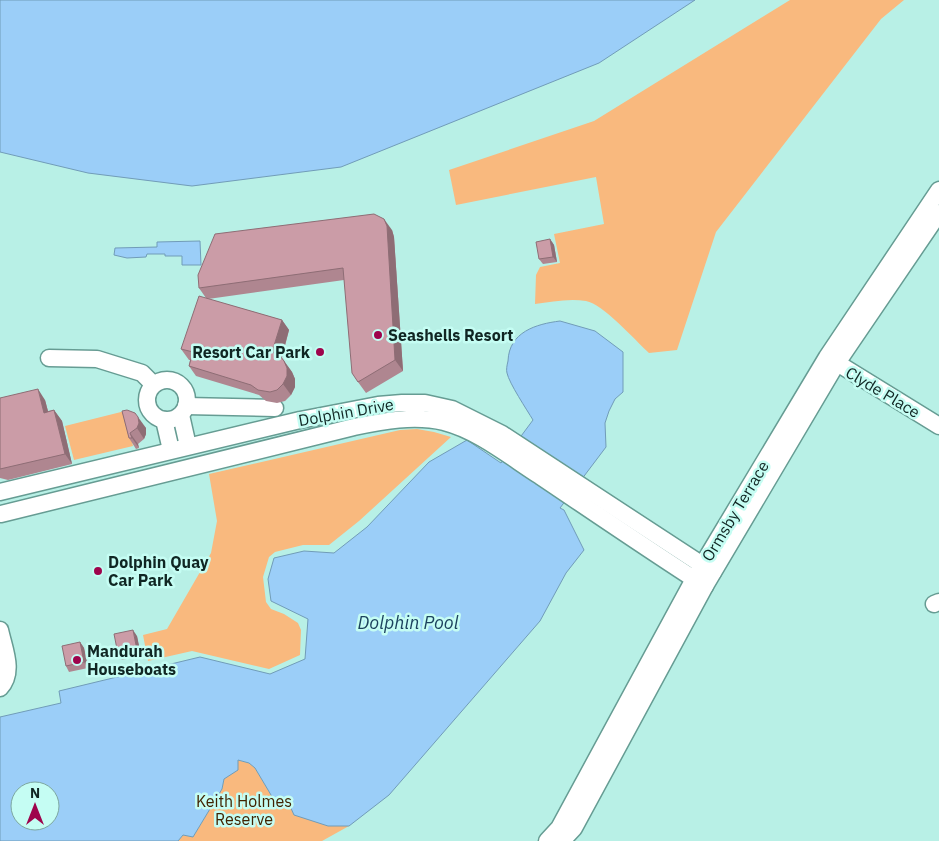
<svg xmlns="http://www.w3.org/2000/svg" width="939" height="841" viewBox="0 0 939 841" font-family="'IBM Plex Sans',sans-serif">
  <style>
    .green { fill: #f9b97e }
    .water { fill: #9bcef8; stroke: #719cb8; fill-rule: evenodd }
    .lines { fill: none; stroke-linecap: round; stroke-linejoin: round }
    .minor-casing { stroke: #669c93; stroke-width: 19 }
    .minor { stroke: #fff; stroke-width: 16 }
    .wall { fill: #af8690 }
    .shaded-wall { fill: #8e6d75 }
    .building { fill: #cb9ca7; stroke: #8e6d75 }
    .poi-dot { fill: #9e044c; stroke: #c5fdf3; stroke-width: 2 }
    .labels { text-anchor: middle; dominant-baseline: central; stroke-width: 5; stroke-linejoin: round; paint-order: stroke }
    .poi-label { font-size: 16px; font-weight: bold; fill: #102623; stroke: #c5fdf3; text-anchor: start }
    .street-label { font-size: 16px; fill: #102623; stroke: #c5fdf3 }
    .park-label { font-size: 16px; fill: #412301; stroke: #c5fdf3 }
    .water-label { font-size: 18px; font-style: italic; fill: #1c425e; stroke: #c5fdf3 }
  </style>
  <rect width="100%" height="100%" fill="#b8f0e6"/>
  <g class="green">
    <path d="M 790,0 L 904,0 L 881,19 L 716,232 L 677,350 L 649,353 C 635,340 603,304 586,301 C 569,298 551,302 535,304 L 536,275 L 540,267 L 560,263 L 554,234 L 604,224 L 596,177 L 456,205 L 449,170 L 594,121 Z"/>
    <path d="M 125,411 L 133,446 L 74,460 L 65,426 Z"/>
    <path d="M 417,429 L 434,432 L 451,437 L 359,521 L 329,545 L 303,545 L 275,552 L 269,557 L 263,577 L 266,602 L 271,609 L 284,614 L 298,623 L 301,630 L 300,655 L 269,669 L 192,651 L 148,661 L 143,635 L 167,629 L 211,553 L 217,521 L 209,474 L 400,430 Z"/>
    <path d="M 237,760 L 249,763 L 255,768 L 274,800 L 290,806 L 328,826 L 349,826 L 322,841 L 178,841 L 183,835 L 193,837 L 222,789 L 224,779 Z"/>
  </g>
  <g class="water">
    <path d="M 0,0 L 695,0 L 599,63 L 341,167 L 192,186 L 88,173 L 0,152 Z"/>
    <path d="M 200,241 L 201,265 L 182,265 L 182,256 L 165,256 L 165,254 L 147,254 L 146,257 L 127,258 L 114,255 L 115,248 L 157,247 L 157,242 Z"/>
    <path d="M 560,321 L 595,331 L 623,352 L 623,392 L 615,399 L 609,411 L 605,423 L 606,447 L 560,508 L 564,510 L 584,550 L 566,573 L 540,621 L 389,795 L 349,826 L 328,826 L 294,815 L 290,806 L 274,800 L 255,768 L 249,763 L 238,760 L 238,770 L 224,779 L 222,789 L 193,837 L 183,835 L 178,841 L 0,841 L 0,717 L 61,703 L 59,691 L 200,657 L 270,674 L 305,659 L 308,619 L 271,601 L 268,579 L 274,558 L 304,551 L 334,553 L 367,527 L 429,462 L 467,440 L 501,463 L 533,420 C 527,410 509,383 507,373 C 506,370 507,365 508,361 C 509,332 536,324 560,321 ZM 20,791 L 50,791 L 50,821 L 20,821 Z"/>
  </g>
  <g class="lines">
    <defs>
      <g id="minor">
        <path d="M 49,358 L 97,359 L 142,373 L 153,384"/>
        <path d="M 829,358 L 939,426"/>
        <circle cx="167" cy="400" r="20"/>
        <path d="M 186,406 L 275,408"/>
        <path d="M 181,415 L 188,446"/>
        <path d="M 164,420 L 171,450"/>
        <path d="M 0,492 L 300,420 L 378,405 L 402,403 L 425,403 L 452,409 L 502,434 L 713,572"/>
        <path d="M 1,514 L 354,427 C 383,421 414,415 444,422 C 479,431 510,457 540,476 C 595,513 649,550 705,586"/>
        <path d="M 934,604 L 939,602"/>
        <path d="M 0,630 C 4,649 15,672 0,688"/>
        <path d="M 547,841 L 559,828 L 694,579 L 827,357 L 939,190"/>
        <path d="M 562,841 L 574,828 L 705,586 L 837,363 L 939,213"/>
      </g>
    </defs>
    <use href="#minor" class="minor-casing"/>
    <use href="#minor" class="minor"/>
  </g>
  <g class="wall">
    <path d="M 392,230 L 394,237 L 403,371 L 366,393 L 358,382 L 344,280 L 208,299 L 282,320 L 289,330 L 282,358 L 292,372 L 295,379 L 295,387 L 291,395 L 285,401 L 277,403 L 266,401 L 259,395 L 196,376 L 189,366 L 190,360 L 189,360 L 181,349 L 206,298 L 199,288 Z"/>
    <path d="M 550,239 L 554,245 L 557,262 L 543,264 L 539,259 Z"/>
    <path d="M 0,398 L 45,400 L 48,411 L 54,410 L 62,421 L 72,464 L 8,480 L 0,478 Z"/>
    <path d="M 122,411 L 146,428 L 146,434 L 144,439 L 138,444 L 139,448 L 136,449 L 129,438 Z"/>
    <path d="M 137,636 L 141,656 L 122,660 L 118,654 Z"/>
    <path d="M 80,642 L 84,648 L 88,668 L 69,672 L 66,666 Z"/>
  </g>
  <g class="shaded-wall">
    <path d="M 384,219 L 392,230 L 394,237 L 403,371 L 395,360 Z"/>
    <path d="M 550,239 L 554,245 L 557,262 L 553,257 Z"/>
    <path d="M 282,320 L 289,330 L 280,363 L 272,352 Z"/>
    <path d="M 284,361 L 292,372 L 295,379 L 295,387 L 291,395 L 283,384 Z"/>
    <path d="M 38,389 L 45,400 L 51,423 L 44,413 Z"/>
    <path d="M 54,410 L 62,421 L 72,464 L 65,454 Z"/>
    <path d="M 138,417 L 146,428 L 146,434 L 144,439 L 137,428 Z"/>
    <path d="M 130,433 L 138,444 L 139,448 L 132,438 Z"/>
    <path d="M 133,630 L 137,636 L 141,656 L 137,650 Z"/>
    <path d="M 80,642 L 84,648 L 88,668 L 84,662 Z"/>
  </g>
  <g class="building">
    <path d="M 374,214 L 384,219 L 387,226 L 395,360 L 358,382 L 352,373 L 343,268 L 199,288 L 198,275 L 215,234 Z"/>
    <path d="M 550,239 L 553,257 L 539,259 L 536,242 Z"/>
    <path d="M 199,296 L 282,320 L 272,352 L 280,356 L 284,361 L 287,368 L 287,376 L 283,384 L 277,390 L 270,392 L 258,390 L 251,385 L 189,366 L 193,352 L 181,349 Z"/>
    <path d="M 38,389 L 44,413 L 54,410 L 65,454 L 0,469 L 0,398 Z"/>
    <path d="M 127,410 L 135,413 L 138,417 L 139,423 L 137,428 L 130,433 L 132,438 L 129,438 L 122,411 Z"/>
    <path d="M 133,630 L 137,650 L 118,654 L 114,634 Z"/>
    <path d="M 80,642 L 84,662 L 66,666 L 62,646 Z"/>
  </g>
  <g class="poi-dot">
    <circle cx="378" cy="335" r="5"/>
    <circle cx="320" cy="352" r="5"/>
    <circle cx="98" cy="571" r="5"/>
    <circle cx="77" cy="660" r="5"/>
  </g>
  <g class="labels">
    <g class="poi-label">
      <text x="388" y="335">Seashells Resort</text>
      <text x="310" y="352" text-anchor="end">Resort Car Park</text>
      <text x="108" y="562">Dolphin Quay<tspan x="108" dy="18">Car Park</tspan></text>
      <text x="87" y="651">Mandurah<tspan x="87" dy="18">Houseboats</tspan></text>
    </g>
    <g class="street-label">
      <text transform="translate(883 392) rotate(31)">Clyde Place</text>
      <text transform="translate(346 412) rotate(-10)">Dolphin Drive</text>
      <text transform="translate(735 511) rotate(-59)">Ormsby Terrace</text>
    </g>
    <g class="park-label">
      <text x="244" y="801">Keith Holmes<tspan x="244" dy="18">Reserve</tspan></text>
    </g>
    <g class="water-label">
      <text x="408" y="622">Dolphin Pool</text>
    </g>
  </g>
  <g transform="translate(35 806)"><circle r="24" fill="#c5fdf3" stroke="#7da7a0"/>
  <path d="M0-4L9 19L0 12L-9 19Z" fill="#9e044c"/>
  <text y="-8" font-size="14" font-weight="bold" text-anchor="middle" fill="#102623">N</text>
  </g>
</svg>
